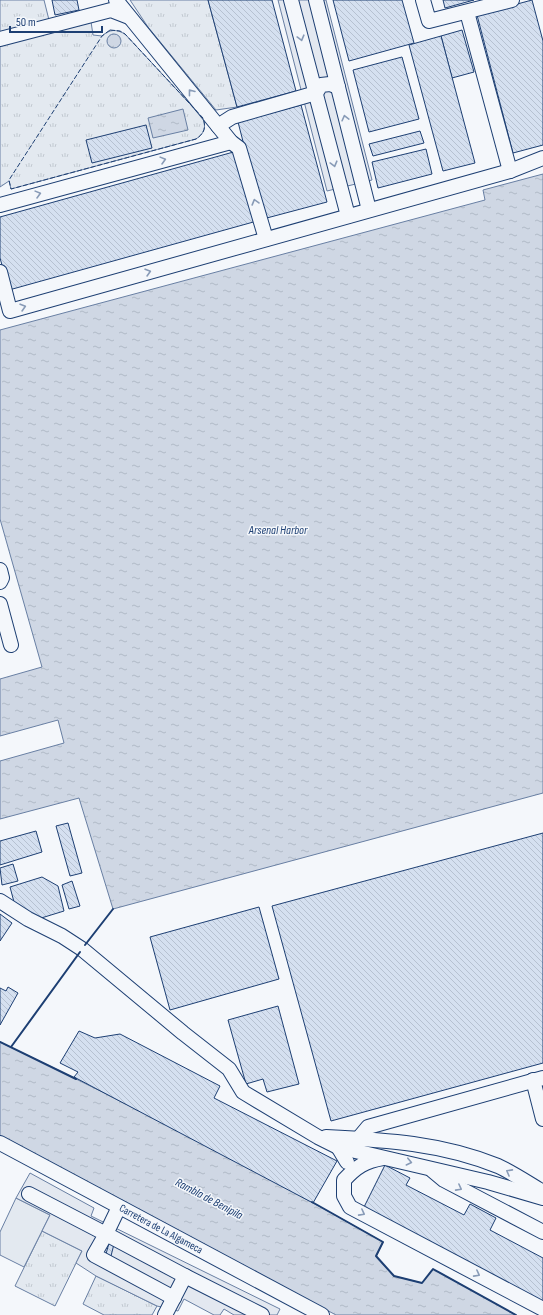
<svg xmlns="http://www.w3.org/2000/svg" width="543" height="1315" viewBox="0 0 543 1315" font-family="'Sofia Sans Condensed',sans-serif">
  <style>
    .park { fill: url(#park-tufts); stroke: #687fa3 }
    .pitch { fill: #e3e9f0; stroke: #687fa3 }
    .parking { fill: #e3e8f0; stroke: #687fa3 }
    .water { fill: url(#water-ripples); stroke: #687fa3 }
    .building { fill: url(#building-back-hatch); stroke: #1d3f73 }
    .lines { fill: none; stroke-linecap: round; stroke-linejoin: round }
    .minor-casing { stroke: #1d3f73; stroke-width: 16 }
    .minor { stroke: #f4f7fb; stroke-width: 14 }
    .fence { stroke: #1d3f73; stroke-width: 1; stroke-dasharray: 5 2; stroke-linecap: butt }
    .wall { stroke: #1d3f73; stroke-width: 2 }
    .oneway { stroke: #889bb7 }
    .labels { text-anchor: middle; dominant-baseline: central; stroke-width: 3; stroke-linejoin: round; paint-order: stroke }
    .street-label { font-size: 11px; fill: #1d3f73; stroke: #f4f7fb }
    .water-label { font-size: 12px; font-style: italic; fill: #1d3f73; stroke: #f4f7fb }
  </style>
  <defs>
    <pattern id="park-tufts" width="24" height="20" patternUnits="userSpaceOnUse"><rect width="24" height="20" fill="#e3e9f0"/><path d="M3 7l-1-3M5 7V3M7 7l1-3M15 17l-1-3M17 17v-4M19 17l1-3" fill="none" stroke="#c2c9d1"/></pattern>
    <pattern id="water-ripples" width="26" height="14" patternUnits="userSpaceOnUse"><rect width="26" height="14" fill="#cfd7e4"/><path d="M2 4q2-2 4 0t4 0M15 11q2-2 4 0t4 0" fill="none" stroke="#b1bac7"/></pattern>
    <pattern id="building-back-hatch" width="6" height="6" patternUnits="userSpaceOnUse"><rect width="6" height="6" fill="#d5e0f0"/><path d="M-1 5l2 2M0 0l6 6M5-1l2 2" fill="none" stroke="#b6c1d1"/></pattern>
  </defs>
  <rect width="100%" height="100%" fill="#f4f7fb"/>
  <g class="park">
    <path d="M 0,0 L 44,0 L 49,20 L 0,33 Z"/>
    <path d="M 130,0 L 208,0 L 237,107 L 216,110 L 148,27 Z"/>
    <path d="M 90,15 L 93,35 L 102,36 C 110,29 116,29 125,34 L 203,118 C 206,127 205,133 196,139 L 11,189 L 9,181 L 0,187 L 0,39 Z"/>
    <path d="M 42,1231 L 82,1251 L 55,1306 L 15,1286 Z"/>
    <path d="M 96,1276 L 157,1306 L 152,1315 L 104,1315 L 83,1304 Z"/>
  </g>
  <path class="pitch" d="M 16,1198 L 50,1215 L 24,1267 L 0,1255 L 0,1232 Z"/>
  <g class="parking">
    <path d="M 278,0 L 326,0 L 372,180 L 327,191 Z"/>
    <path d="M 30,1173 L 94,1208 L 91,1216 L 280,1309 L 277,1315 L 234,1315 L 224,1309 L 220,1315 L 214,1315 L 184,1299 L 178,1311 L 157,1306 L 96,1276 L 76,1263 L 82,1251 L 42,1231 L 50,1215 L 16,1198 Z"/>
  </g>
  <g class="water">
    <circle cx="114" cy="41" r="7"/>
    <path d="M 183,109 L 188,130 L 153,138 L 148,118 Z"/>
    <path d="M 543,174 L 543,793 L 113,909 L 79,798 L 0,819 L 0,761 L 64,743 L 58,720 L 0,736 L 0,679 L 42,667 L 0,519 L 0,330 L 485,200 L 483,190 Z"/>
    <path d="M 0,1042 C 130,1104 258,1171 383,1242 L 376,1257 L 394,1276 L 422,1283 L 433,1269 L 516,1315 L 336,1315 L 0,1136 Z"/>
  </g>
  <g class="building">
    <path d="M 52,0 L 77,0 L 79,10 L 55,15 Z"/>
    <path d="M 208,0 L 272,0 L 296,91 L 237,107 Z"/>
    <path d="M 333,0 L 402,0 L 414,43 L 349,61 Z"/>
    <path d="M 443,0 L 474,0 L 445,8 Z"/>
    <path d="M 532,0 L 543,41 L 543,145 L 513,153 L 477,15 Z"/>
    <path d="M 462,30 L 474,72 L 452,78 L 441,36 Z"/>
    <path d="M 441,36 L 475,163 L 443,171 L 409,45 Z"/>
    <path d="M 402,57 L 419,119 L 369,132 L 353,70 Z"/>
    <path d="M 301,105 L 327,202 L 263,219 L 238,122 Z"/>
    <path d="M 146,125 L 152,148 L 92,163 L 86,140 Z"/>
    <path d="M 420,131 L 424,143 L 373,156 L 369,144 Z"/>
    <path d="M 426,149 L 432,174 L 378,188 L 372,162 Z"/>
    <path d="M 237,151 L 257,221 L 9,290 L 0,258 L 0,217 Z"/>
    <path d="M 68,823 L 82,873 L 70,876 L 56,826 Z"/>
    <path d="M 36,831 L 42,852 L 0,865 L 0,841 Z"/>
    <path d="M 543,833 L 543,1063 L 331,1121 L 272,906 Z"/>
    <path d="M 13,864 L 18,881 L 2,885 L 0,868 Z"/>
    <path d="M 42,877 L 58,886 L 64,911 L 38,919 L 14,902 L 10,887 Z"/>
    <path d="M 72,881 L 80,906 L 69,909 L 62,885 Z"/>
    <path d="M 259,907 L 279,979 L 170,1010 L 150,937 Z"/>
    <path d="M 0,914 L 12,923 L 0,941 Z"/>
    <path d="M 8,987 L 18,993 L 0,1025 L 0,988 L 6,991 Z"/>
    <path d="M 278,1006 L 299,1084 L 267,1092 L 263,1079 L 246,1084 L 228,1020 Z"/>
    <path d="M 79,1031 L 95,1038 L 120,1034 L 220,1086 L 214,1098 L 337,1161 L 313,1203 L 74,1077 L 78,1072 L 60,1063 Z"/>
    <path d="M 385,1165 L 410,1178 L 406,1185 L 464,1215 L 470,1204 L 496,1218 L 490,1230 L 543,1258 L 543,1302 L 363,1209 Z"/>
    <path d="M 109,1243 L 114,1244 L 111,1256 L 106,1254 Z"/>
  </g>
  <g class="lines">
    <defs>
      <g id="minor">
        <path d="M 116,0 L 231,142 L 239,148 L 266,239"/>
        <path d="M 291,0 L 348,216"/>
        <path d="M 316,0 L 369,210"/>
        <path d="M 423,0 L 429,21 L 512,0"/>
        <path d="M 467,12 L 510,171"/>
        <path d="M 0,39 L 111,10 L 129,17"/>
        <path d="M 218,126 L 232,117 L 316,93 L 321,85 L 330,84 L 338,87"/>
        <path d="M 0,205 L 231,142"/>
        <path d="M 0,272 L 10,311 L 510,171 L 543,158"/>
        <path d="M 0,570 L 2,578 L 0,582"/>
        <path d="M 0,604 L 11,645"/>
        <path d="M 0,901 L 28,919 L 62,936 L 82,949 L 183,1033 L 229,1069 L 243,1092 L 318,1137 L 338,1147 L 488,1182 L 543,1198"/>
        <path d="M 533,1080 L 543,1119"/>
        <path d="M 326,1137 C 386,1140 441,1143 498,1166 C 513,1173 528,1183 543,1192"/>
        <path d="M 358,1139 L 368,1127 L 543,1078"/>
        <path d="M 0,1143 L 322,1315"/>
        <path d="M 338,1147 L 347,1162"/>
        <path d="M 383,1158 C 365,1161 356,1167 344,1180 L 344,1196 L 350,1207 L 543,1309"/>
        <path d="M 432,1170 L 444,1180 L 543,1232"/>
        <path d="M 29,1194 L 106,1234 L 94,1255 L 174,1298"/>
        <path d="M 119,1207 L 106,1234 L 185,1276 L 165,1315"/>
        <path d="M 185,1276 L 262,1315"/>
      </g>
    </defs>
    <use href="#minor" class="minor-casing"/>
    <use href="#minor" class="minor"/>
    <path class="fence" d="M 110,30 L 120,31 L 125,34 L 203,118 C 206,127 205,133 196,139 L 11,189 L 9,180 L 102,36 Z"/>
    <g class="wall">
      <path d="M 85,945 L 113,909"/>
      <path d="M 0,1042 L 76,1079"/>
      <path d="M 11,1047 L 80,952"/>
      <path d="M 312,1202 L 383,1242 L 376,1256 L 394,1276 L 422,1283 L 433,1269 L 516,1315"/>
    </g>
  </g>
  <defs><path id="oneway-chevron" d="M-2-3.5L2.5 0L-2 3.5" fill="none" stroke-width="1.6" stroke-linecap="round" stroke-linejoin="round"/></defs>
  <g class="oneway">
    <use href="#oneway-chevron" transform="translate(301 38) rotate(75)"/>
    <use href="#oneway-chevron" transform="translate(191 92) rotate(-128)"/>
    <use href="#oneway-chevron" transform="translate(345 118) rotate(-104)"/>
    <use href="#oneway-chevron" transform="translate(163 160) rotate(-15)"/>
    <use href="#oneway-chevron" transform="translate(334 164) rotate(75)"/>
    <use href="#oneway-chevron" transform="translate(38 194) rotate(-15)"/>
    <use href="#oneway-chevron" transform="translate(255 202) rotate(-106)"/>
    <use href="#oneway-chevron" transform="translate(148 272) rotate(-16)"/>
    <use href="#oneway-chevron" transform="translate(23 307) rotate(-16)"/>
    <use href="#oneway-chevron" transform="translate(409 1162) rotate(13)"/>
    <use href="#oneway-chevron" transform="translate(509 1172) rotate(-151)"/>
    <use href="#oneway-chevron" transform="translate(459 1188) rotate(28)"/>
    <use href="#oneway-chevron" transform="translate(362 1213) rotate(28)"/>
    <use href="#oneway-chevron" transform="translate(477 1274) rotate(28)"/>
  </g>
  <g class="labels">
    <g class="street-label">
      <text transform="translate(161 1229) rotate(28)">Carretera de La Algameca</text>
    </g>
    <g class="water-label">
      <text x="278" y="530">Arsenal Harbor</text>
      <text transform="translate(209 1199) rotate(28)">Rambla de Benipila</text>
    </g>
  </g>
  <path d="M10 26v6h92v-6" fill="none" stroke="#1d3f73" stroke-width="2"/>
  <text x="16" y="26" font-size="12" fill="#1d3f73" stroke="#f4f7fb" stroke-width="3" paint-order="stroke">50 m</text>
</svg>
